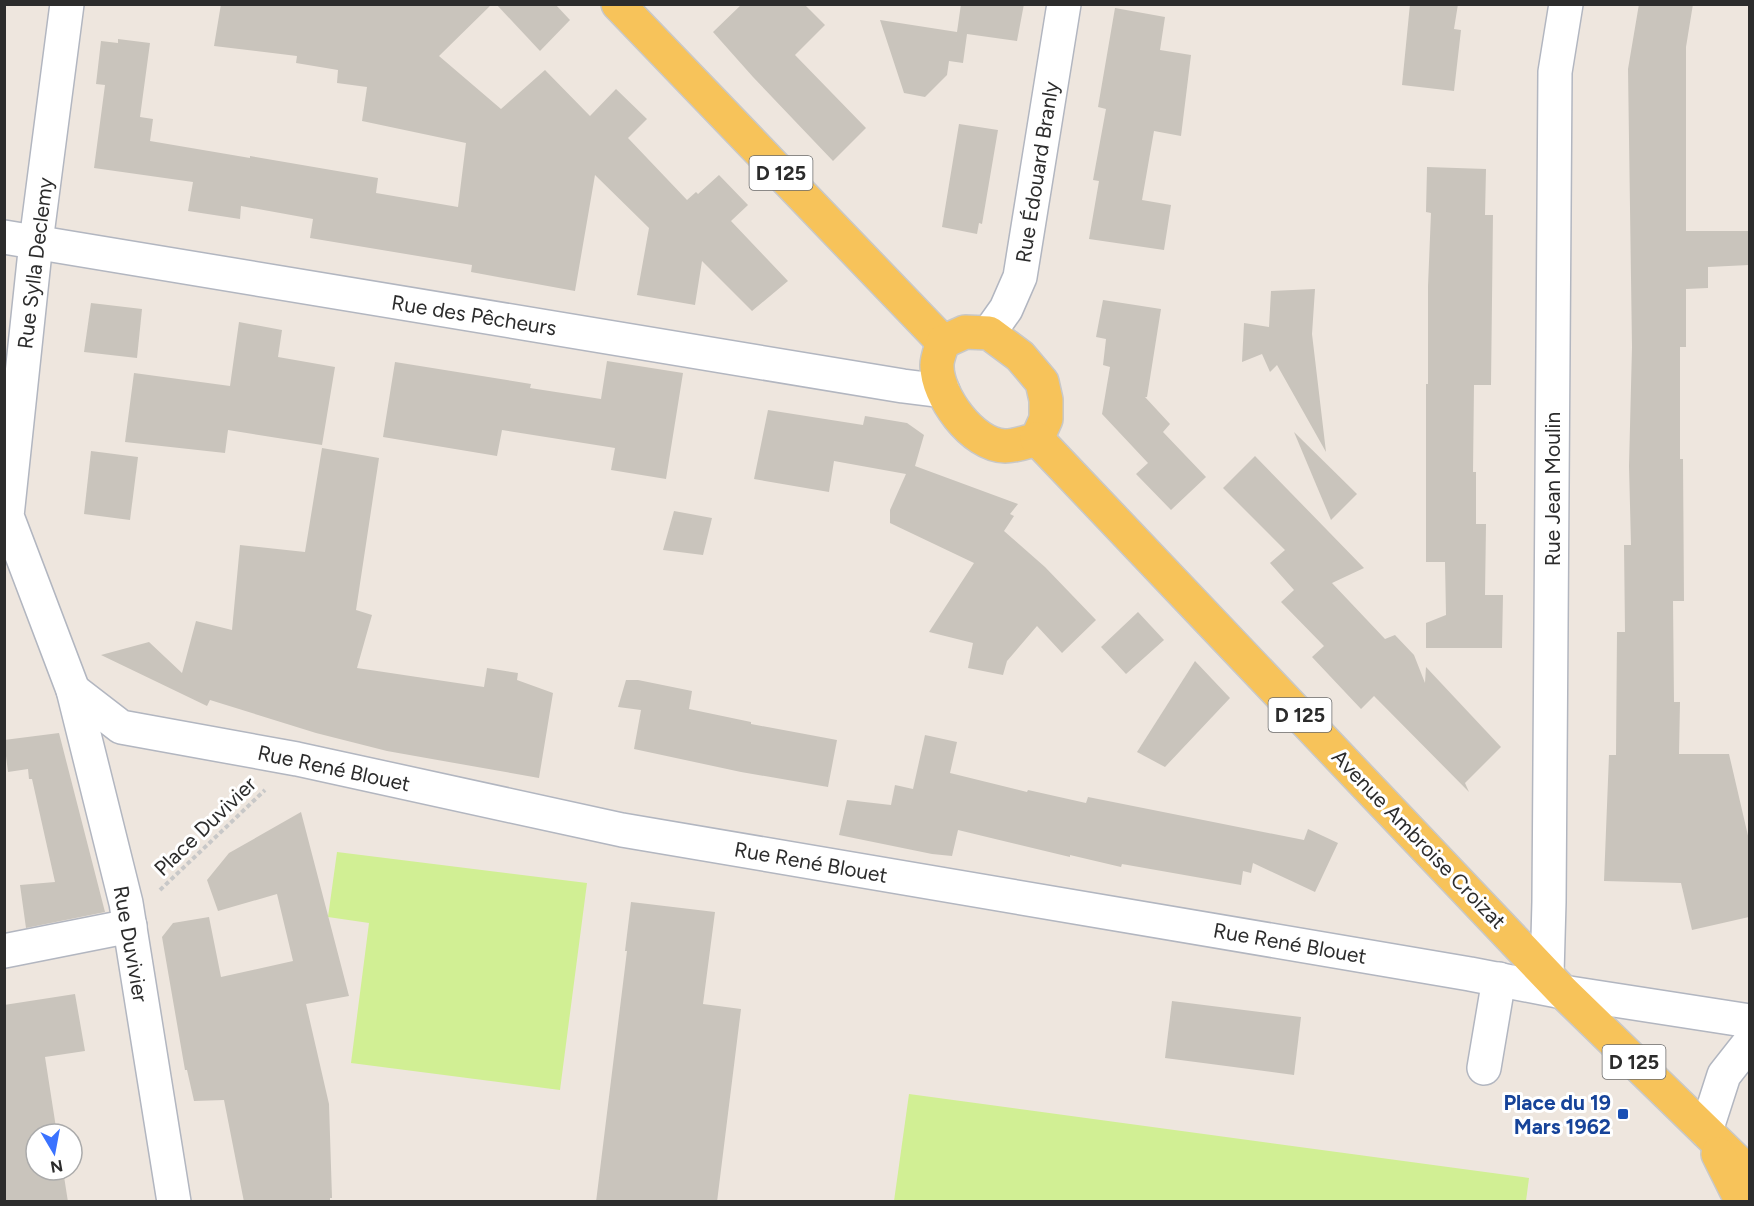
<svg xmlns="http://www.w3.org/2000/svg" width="1754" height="1206" viewBox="0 0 1754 1206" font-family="Figtree,sans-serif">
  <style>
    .pitch { fill: #d1ef94 }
    .building { fill: #c9c4bc }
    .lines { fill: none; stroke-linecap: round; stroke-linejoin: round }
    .minor-casing { stroke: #b2b6c0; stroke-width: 36 }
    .major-casing { stroke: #c8c8c8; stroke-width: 36 }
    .path { stroke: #c8c8c8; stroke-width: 4; stroke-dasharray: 4.5 3; stroke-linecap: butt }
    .minor { stroke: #fff; stroke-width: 33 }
    .major { stroke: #f7c35a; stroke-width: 33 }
    .transit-dot { fill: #1a4fb4; stroke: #fff; stroke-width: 2 }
    .labels { text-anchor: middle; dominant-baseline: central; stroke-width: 6; stroke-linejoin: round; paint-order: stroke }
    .shield { fill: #fff; stroke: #6b6b6b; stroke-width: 1.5 }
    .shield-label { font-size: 20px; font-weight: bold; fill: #2c2c2c }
    .street-label { font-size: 21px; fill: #2c2c2c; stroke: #fff }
    .transit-label { font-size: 21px; font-weight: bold; fill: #164399; stroke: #fff; text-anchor: end }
  </style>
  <rect width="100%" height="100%" fill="#eee6de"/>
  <g class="pitch">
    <path d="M 337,852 L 587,883 L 560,1090 L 351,1063 L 369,923 L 328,917 Z"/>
    <path d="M 909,1094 L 1529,1178 L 1526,1201 L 894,1201 Z"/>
  </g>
  <g class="building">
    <path d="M 221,4 L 492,4 L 439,56 L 501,109 L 545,70 L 590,116 L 616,89 L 647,119 L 628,138 L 687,200 L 696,192 L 698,194 L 719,175 L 748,205 L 731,221 L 788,281 L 752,311 L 702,261 L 695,305 L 637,295 L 649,228 L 595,175 L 575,291 L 471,272 L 472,265 L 310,238 L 313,219 L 241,206 L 240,219 L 188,211 L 193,182 L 94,168 L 105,85 L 96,84 L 101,41 L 118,43 L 118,39 L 150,43 L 140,117 L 153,119 L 150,141 L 250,158 L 250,156 L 378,178 L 376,193 L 458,207 L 466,143 L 362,121 L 367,87 L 337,83 L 338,70 L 296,63 L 297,56 L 214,46 Z"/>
    <path d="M 496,4 L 555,4 L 570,20 L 540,51 Z"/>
    <path d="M 742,4 L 804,4 L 825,25 L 795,55 L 866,128 L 833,161 L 753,77 L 713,32 Z"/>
    <path d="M 961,4 L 1024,4 L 1017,41 L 967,34 L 963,63 L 949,61 L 947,75 L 925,97 L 904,93 L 880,20 L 957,32 Z"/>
    <path d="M 1410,4 L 1458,4 L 1454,29 L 1461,30 L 1454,91 L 1402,85 Z"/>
    <path d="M 1639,4 L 1693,4 L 1686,47 L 1686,231 L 1749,231 L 1749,265 L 1708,267 L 1708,288 L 1686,289 L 1686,347 L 1680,347 L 1680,459 L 1683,459 L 1684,601 L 1673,601 L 1674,702 L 1680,702 L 1679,754 L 1729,754 L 1749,840 L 1749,917 L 1692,930 L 1681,883 L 1604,881 L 1609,755 L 1616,755 L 1617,632 L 1625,632 L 1624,545 L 1631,545 L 1629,466 L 1632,347 L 1628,69 Z"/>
    <path d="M 1115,8 L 1165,17 L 1160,50 L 1191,55 L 1181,136 L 1154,131 L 1142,200 L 1171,205 L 1164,250 L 1089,239 L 1099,181 L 1093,180 L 1106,109 L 1098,107 Z"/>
    <path d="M 959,124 L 998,130 L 982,224 L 979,223 L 977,234 L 942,227 Z"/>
    <path d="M 1427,167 L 1486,169 L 1485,215 L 1493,215 L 1491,385 L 1474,385 L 1473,472 L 1476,472 L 1476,524 L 1486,524 L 1485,595 L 1503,595 L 1502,648 L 1426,648 L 1426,623 L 1446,615 L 1445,562 L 1426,562 L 1426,384 L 1428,384 L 1428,286 L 1431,213 L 1426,212 Z"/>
    <path d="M 1315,289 L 1312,334 L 1326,452 L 1277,365 L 1270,372 L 1262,354 L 1242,362 L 1244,323 L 1269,327 L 1271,291 Z"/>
    <path d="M 1103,300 L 1161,309 L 1147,397 L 1145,397 L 1170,424 L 1163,432 L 1206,477 L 1171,510 L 1136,474 L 1148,463 L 1102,414 L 1110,367 L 1103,365 L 1106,339 L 1096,337 Z"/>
    <path d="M 91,303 L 142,309 L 137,358 L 84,352 Z"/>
    <path d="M 239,322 L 282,330 L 278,357 L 335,367 L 322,445 L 228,430 L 225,453 L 125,442 L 134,373 L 230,386 Z"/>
    <path d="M 607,361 L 683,373 L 666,479 L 611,470 L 615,448 L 502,430 L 497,456 L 383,437 L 395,362 L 531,384 L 530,388 L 601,399 Z"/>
    <path d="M 768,410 L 863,425 L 865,416 L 907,423 L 924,435 L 915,466 L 1018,504 L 1010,514 L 1014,516 L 1004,531 L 1045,567 L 1096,620 L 1062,653 L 1037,626 L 1007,661 L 1003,675 L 968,668 L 973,643 L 929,632 L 974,563 L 890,523 L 890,510 L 906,474 L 834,461 L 829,492 L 754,479 Z"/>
    <path d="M 1294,432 L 1357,494 L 1331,520 Z"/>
    <path d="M 322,448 L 379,458 L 356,610 L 372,615 L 357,668 L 484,687 L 487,668 L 518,673 L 517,680 L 553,693 L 539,778 L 387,751 L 316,733 L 210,700 L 207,706 L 101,655 L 149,642 L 182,673 L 196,621 L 232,630 L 240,545 L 305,552 Z"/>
    <path d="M 91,451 L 138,457 L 130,520 L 84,514 Z"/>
    <path d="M 1255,456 L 1364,568 L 1332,583 L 1385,639 L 1395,635 L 1414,655 L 1425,683 L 1426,667 L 1501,747 L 1465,783 L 1469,792 L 1374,696 L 1361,709 L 1312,657 L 1324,646 L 1281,602 L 1294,590 L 1270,563 L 1285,550 L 1223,488 Z"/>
    <path d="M 674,511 L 712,518 L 703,555 L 663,550 Z"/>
    <path d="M 1138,612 L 1164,640 L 1126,674 L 1101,647 Z"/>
    <path d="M 1195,661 L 1230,698 L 1165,767 L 1137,752 Z"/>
    <path d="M 626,680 L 638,680 L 692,691 L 689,709 L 751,722 L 751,724 L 837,740 L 828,787 L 741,772 L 634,749 L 641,710 L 618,707 Z"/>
    <path d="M 59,733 L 105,912 L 26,928 L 20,885 L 55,882 L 32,779 L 29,779 L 28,769 L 8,772 L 4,740 Z"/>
    <path d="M 925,735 L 957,742 L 950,773 L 1027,792 L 1028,790 L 1086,803 L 1088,797 L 1304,840 L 1308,829 L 1338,843 L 1315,892 L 1253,863 L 1251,873 L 1243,871 L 1241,885 L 1122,864 L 1121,867 L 1070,855 L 1070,857 L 958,830 L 952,856 L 932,854 L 839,835 L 847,800 L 891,805 L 895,785 L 913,789 Z"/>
    <path d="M 301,812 L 349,996 L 306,1004 L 329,1104 L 332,1198 L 330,1198 L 330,1202 L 244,1202 L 224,1100 L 194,1101 L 187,1070 L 185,1070 L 162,937 L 173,923 L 209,917 L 221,977 L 293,961 L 277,894 L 218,911 L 207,880 L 229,853 Z"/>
    <path d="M 631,902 L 715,912 L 703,1004 L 741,1009 L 717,1202 L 596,1202 L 627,951 L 625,951 Z"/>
    <path d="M 75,994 L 85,1051 L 45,1057 L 57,1134 L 36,1134 L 36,1170 L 63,1170 L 68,1202 L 4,1202 L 4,1005 Z"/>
    <path d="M 1172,1001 L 1301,1017 L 1294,1075 L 1165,1058 Z"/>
  </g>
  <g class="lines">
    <defs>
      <g id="minor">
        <path d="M 67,4 L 36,242 L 7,516 L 73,690 L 126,903 L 174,1202"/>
        <path d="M 4,237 L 903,386 L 943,391"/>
        <path d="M 989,333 L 1006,309 L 1020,277 L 1064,4"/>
        <path d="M 73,690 L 121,727 L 297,759 L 622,830 L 1470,974 L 1563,992 L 1750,1021"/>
        <path d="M 4,951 L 130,926"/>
        <path d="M 1547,974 L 1549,902 L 1555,72 L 1566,4"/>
        <path d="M 1484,1068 L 1499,979"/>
        <path d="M 1706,1131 L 1724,1075 L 1750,1042"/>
      </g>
      <g id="major">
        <path d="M 618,4 L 943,342"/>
        <path d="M 965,332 L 989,333 L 1020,356 L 1042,382 L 1046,400 L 1046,419 L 1037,439 C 1026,442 1016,446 1005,446 C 973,446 936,395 937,365 C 937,358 941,349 943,342 Z"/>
        <path d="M 1037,439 L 1563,992 L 1750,1174"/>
        <path d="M 1718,1154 L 1742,1202"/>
      </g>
    </defs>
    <use href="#minor" class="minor-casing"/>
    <use href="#major" class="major-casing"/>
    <path class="path" d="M 160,890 L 265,790"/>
    <use href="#minor" class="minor"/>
    <use href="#major" class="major"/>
  </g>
  <rect class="transit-dot" x="1617" y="1108" width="12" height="12" rx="3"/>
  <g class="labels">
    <g class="shield">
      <rect x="749.5" y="156" width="63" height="34" rx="4.5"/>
      <rect x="1268.5" y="698" width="63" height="34" rx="4.5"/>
      <rect x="1602.5" y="1045" width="63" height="34" rx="4.5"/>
    </g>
    <g class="shield-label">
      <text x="781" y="173">D 125</text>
      <text x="1300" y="715">D 125</text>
      <text x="1634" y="1062">D 125</text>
    </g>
    <g class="street-label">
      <text transform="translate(1037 172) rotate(-81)">Rue Édouard Branly</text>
      <text transform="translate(35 263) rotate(-83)">Rue Sylla Declemy</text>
      <text transform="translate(474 315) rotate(9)">Rue des Pêcheurs</text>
      <text transform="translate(1552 489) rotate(-90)">Rue Jean Moulin</text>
      <text transform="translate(334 768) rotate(12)">Rue René Blouet</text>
      <text transform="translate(205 826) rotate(-44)">Place Duvivier</text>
      <text transform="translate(1419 839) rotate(46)">Avenue Ambroise Croizat</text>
      <text transform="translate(811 862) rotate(10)">Rue René Blouet</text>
      <text transform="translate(1290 943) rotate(10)">Rue René Blouet</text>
      <text transform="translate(131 944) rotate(80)">Rue Duvivier</text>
    </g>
    <g class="transit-label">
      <text x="1611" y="1102">Place du 19<tspan x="1611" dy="24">Mars 1962</tspan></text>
    </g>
  </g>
  <rect width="1754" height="1206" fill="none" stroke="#2c2c2c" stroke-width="12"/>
  <g transform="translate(54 1152) rotate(170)"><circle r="28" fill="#ffffff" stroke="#ababab" stroke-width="1.5"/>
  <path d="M0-4.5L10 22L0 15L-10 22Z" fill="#3a72ff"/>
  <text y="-9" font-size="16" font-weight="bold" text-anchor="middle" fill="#2c2c2c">N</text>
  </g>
</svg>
